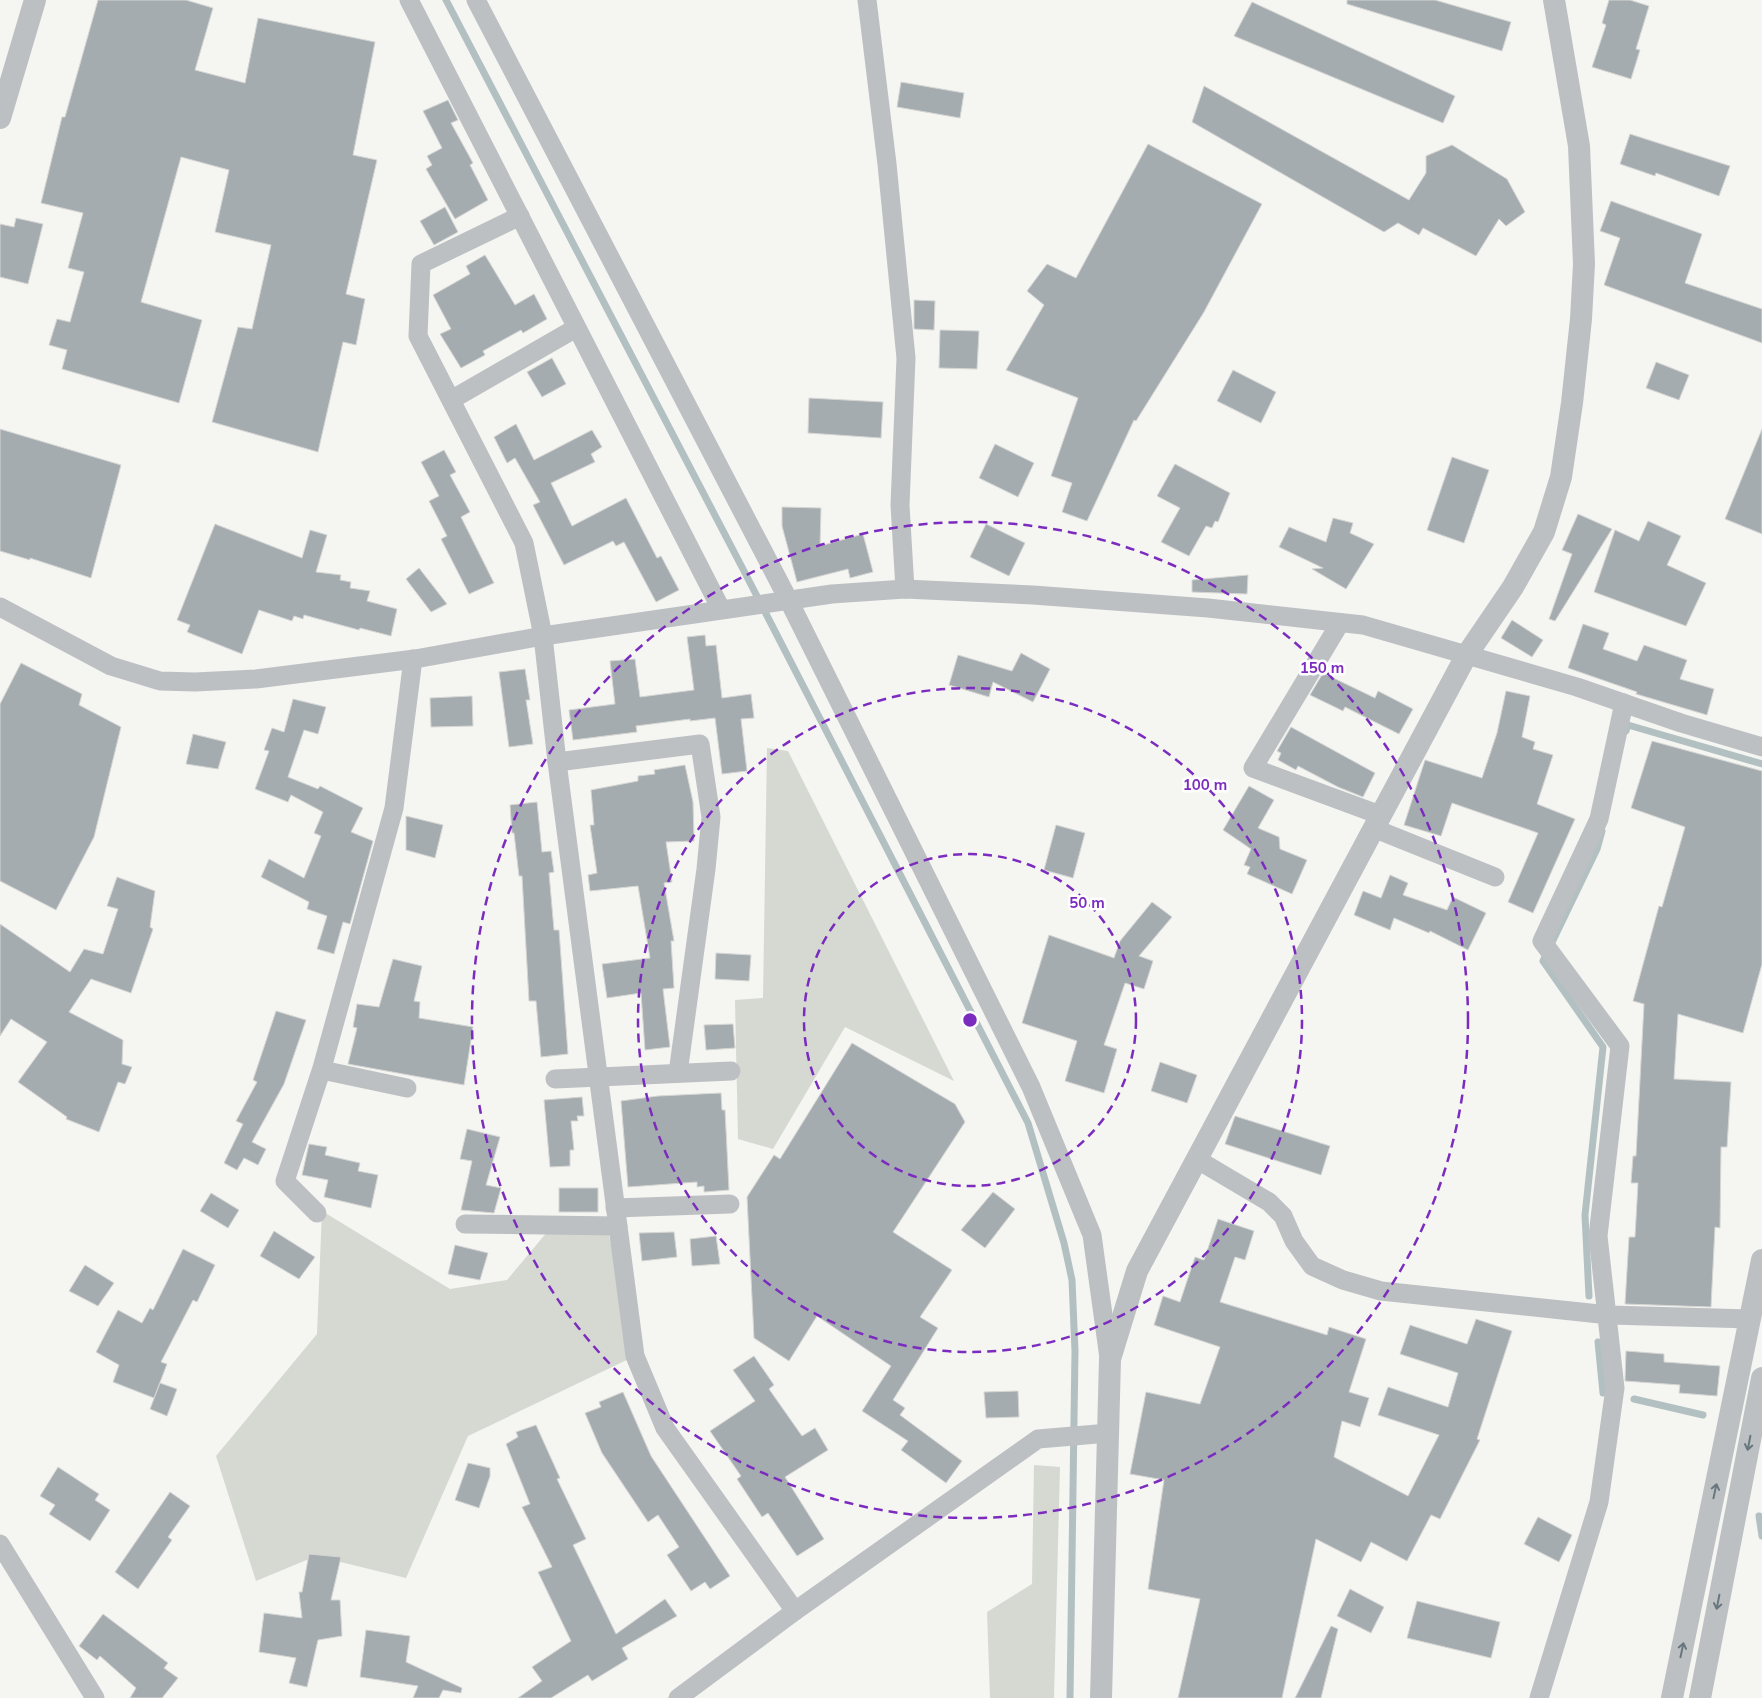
<svg xmlns="http://www.w3.org/2000/svg" width="1762" height="1698" viewBox="0 0 1762 1698" font-family="Mulish,sans-serif">
  <style>
    .green { fill: #d5d9d1 }
    .lines { fill: none; stroke-linecap: round; stroke-linejoin: round }
    .stream { stroke: #b3c0c2; stroke-width: 7 }
    .building { fill: #a4acb0; stroke: #d6d6d4 }
    .minor { stroke: #bcc0c3; stroke-width: 19 }
    .tertiary { stroke: #bcc0c3; stroke-width: 22 }
    .oneway { stroke: #67777f }
    .ring { fill: none; stroke: #7b2cbf; stroke-width: 2.5; stroke-dasharray: 9 6 }
    .centre { fill: #7b2cbf; stroke: #fff; stroke-width: 2.5 }
    .ring-label { font-size: 15px; text-anchor: middle; font-weight: bold; fill: #7b2cbf; stroke: #fff; stroke-width: 5; stroke-linejoin: round; paint-order: stroke }
  </style>
  <rect width="100%" height="100%" fill="#f5f5f2"/>
  <g class="green">
    <path d="M 767,748 L 788,751 L 954,1081 L 845,1027 L 773,1149 L 738,1139 L 735,1000 L 763,998 Z"/>
    <path d="M 322,1211 L 450,1289 L 507,1280 L 548,1231 L 607,1226 L 635,1356 L 468,1436 L 406,1578 L 316,1556 L 256,1581 L 216,1456 L 317,1334 Z"/>
    <path d="M 1034,1465 L 1060,1467 L 1054,1698 L 990,1698 L 987,1612 L 1032,1584 Z"/>
  </g>
  <g class="lines">
    <g class="stream">
      <path d="M 446,0 L 744,571 L 1028,1123 L 1064,1243 L 1072,1280 L 1075,1351 L 1070,1698"/>
      <path d="M 1626,731 L 1628,725 L 1762,764"/>
      <path d="M 1589,1296 L 1585,1215 L 1603,1047 L 1543,961 L 1597,849 L 1602,831"/>
      <path d="M 1598,1342 L 1603,1393"/>
      <path d="M 1634,1399 L 1703,1415"/>
      <path d="M 1759,1516 L 1762,1536"/>
    </g>
  </g>
  <g class="building">
    <path d="M 98,0 L 186,0 L 213,8 L 195,70 L 245,83 L 258,18 L 375,42 L 353,155 L 377,160 L 346,294 L 365,299 L 356,345 L 343,342 L 318,452 L 212,422 L 238,327 L 252,329 L 271,245 L 215,232 L 229,170 L 181,157 L 141,302 L 202,320 L 179,403 L 62,369 L 67,350 L 49,345 L 57,319 L 70,322 L 84,272 L 68,268 L 83,213 L 41,203 L 62,117 L 65,117 Z"/>
    <path d="M 1347,0 L 1435,0 L 1511,22 L 1502,51 L 1347,4 Z"/>
    <path d="M 1609,0 L 1630,0 L 1649,6 L 1636,49 L 1640,50 L 1631,79 L 1592,67 L 1606,25 L 1602,23 Z"/>
    <path d="M 1252,2 L 1455,96 L 1443,123 L 1234,36 Z"/>
    <path d="M 901,82 L 964,93 L 960,118 L 897,107 Z"/>
    <path d="M 1204,86 L 1409,200 L 1426,173 L 1426,156 L 1452,145 L 1507,179 L 1525,212 L 1506,226 L 1499,219 L 1476,256 L 1423,228 L 1419,235 L 1398,223 L 1384,232 L 1192,122 Z"/>
    <path d="M 448,100 L 458,120 L 451,123 L 473,163 L 470,165 L 488,200 L 455,219 L 426,169 L 432,165 L 427,156 L 442,148 L 423,111 Z"/>
    <path d="M 1630,134 L 1730,166 L 1719,196 L 1656,173 L 1655,176 L 1620,164 Z"/>
    <path d="M 1148,144 L 1262,204 L 1204,312 L 1136,421 L 1134,420 L 1087,521 L 1062,512 L 1072,483 L 1051,476 L 1078,398 L 1006,370 L 1044,305 L 1027,291 L 1047,264 L 1076,278 Z"/>
    <path d="M 1611,201 L 1702,234 L 1685,283 L 1762,309 L 1762,343 L 1604,285 L 1620,238 L 1600,231 Z"/>
    <path d="M 445,207 L 458,232 L 434,245 L 420,221 Z"/>
    <path d="M 16,218 L 43,224 L 28,284 L 0,277 L 0,224 L 14,227 Z"/>
    <path d="M 485,255 L 515,305 L 534,294 L 547,319 L 523,333 L 521,330 L 483,351 L 485,355 L 461,368 L 440,334 L 451,329 L 433,295 L 470,274 L 466,266 Z"/>
    <path d="M 914,300 L 935,301 L 934,330 L 914,329 Z"/>
    <path d="M 940,330 L 979,331 L 977,369 L 939,368 Z"/>
    <path d="M 552,358 L 566,384 L 542,397 L 527,372 Z"/>
    <path d="M 1656,362 L 1689,375 L 1679,400 L 1646,388 Z"/>
    <path d="M 1233,370 L 1276,392 L 1261,423 L 1217,401 Z"/>
    <path d="M 809,398 L 883,402 L 881,438 L 808,433 Z"/>
    <path d="M 516,424 L 534,460 L 592,430 L 602,447 L 591,454 L 595,462 L 551,483 L 572,526 L 626,498 L 657,558 L 661,556 L 679,590 L 656,602 L 624,542 L 616,546 L 613,541 L 564,565 L 533,505 L 540,502 L 515,458 L 507,463 L 494,437 Z"/>
    <path d="M 0,429 L 121,465 L 91,578 L 30,558 L 30,560 L 0,551 Z"/>
    <path d="M 1762,429 L 1762,534 L 1725,519 Z"/>
    <path d="M 995,444 L 1034,463 L 1018,497 L 979,478 Z"/>
    <path d="M 444,450 L 456,472 L 450,475 L 470,512 L 461,517 L 494,583 L 469,594 L 441,539 L 447,536 L 429,501 L 439,496 L 421,462 Z"/>
    <path d="M 1452,457 L 1489,470 L 1464,543 L 1427,530 Z"/>
    <path d="M 1175,464 L 1230,493 L 1218,522 L 1215,521 L 1212,528 L 1206,526 L 1189,556 L 1161,542 L 1180,508 L 1157,496 Z"/>
    <path d="M 782,507 L 821,508 L 820,546 L 863,534 L 873,572 L 850,578 L 848,569 L 797,582 L 782,526 Z"/>
    <path d="M 1578,514 L 1612,529 L 1555,621 L 1549,619 L 1572,554 L 1562,550 Z"/>
    <path d="M 1333,518 L 1353,523 L 1350,533 L 1374,544 L 1346,589 L 1312,569 L 1323,568 L 1279,547 L 1289,527 L 1326,542 Z"/>
    <path d="M 1648,521 L 1681,536 L 1667,565 L 1706,583 L 1686,626 L 1594,592 L 1615,530 L 1639,541 Z"/>
    <path d="M 215,524 L 302,558 L 310,530 L 327,535 L 316,572 L 341,575 L 340,580 L 351,582 L 350,588 L 370,591 L 367,601 L 397,609 L 391,636 L 360,628 L 359,630 L 304,615 L 303,619 L 294,616 L 292,621 L 259,610 L 242,654 L 187,632 L 190,625 L 177,620 Z"/>
    <path d="M 986,524 L 1025,543 L 1009,576 L 970,557 Z"/>
    <path d="M 419,568 L 447,604 L 431,612 L 406,579 Z"/>
    <path d="M 1248,575 L 1247,594 L 1192,592 L 1192,580 Z"/>
    <path d="M 1512,620 L 1543,640 L 1532,657 L 1501,638 Z"/>
    <path d="M 1583,624 L 1609,633 L 1603,649 L 1637,661 L 1644,645 L 1687,660 L 1680,679 L 1714,689 L 1707,715 L 1636,694 L 1637,692 L 1568,668 Z"/>
    <path d="M 705,635 L 706,646 L 716,645 L 722,698 L 751,694 L 754,718 L 741,719 L 747,771 L 722,774 L 715,718 L 690,721 L 690,719 L 636,726 L 637,732 L 573,740 L 569,710 L 615,704 L 610,661 L 635,659 L 640,697 L 694,690 L 687,637 Z"/>
    <path d="M 1021,653 L 1050,669 L 1033,702 L 993,682 L 989,697 L 949,685 L 958,655 L 1012,671 Z"/>
    <path d="M 21,663 L 82,694 L 79,705 L 121,727 L 94,837 L 56,910 L 0,881 L 0,704 Z"/>
    <path d="M 525,669 L 530,700 L 526,700 L 533,744 L 509,747 L 499,672 Z"/>
    <path d="M 1323,673 L 1375,698 L 1378,691 L 1413,709 L 1399,734 L 1345,707 L 1343,711 L 1310,695 Z"/>
    <path d="M 1506,691 L 1530,696 L 1522,737 L 1535,742 L 1533,749 L 1553,755 L 1537,804 L 1575,819 L 1533,913 L 1508,902 L 1538,833 L 1452,803 L 1441,836 L 1404,825 L 1425,760 L 1482,778 L 1497,733 Z"/>
    <path d="M 472,696 L 473,726 L 431,727 L 430,698 Z"/>
    <path d="M 293,699 L 326,707 L 318,734 L 304,730 L 288,777 L 318,789 L 320,786 L 363,808 L 351,832 L 373,841 L 350,924 L 343,922 L 334,954 L 317,949 L 327,916 L 307,909 L 309,902 L 261,877 L 269,859 L 304,878 L 321,836 L 314,833 L 323,812 L 291,795 L 288,802 L 255,789 L 269,751 L 264,750 L 272,728 L 284,732 Z"/>
    <path d="M 1291,727 L 1375,773 L 1363,797 L 1338,787 L 1298,766 L 1296,770 L 1278,760 L 1281,753 L 1277,751 Z"/>
    <path d="M 193,734 L 226,742 L 218,769 L 186,764 Z"/>
    <path d="M 1652,741 L 1762,771 L 1762,964 L 1743,1033 L 1678,1014 L 1674,1079 L 1731,1082 L 1727,1147 L 1721,1147 L 1720,1228 L 1715,1227 L 1711,1307 L 1625,1304 L 1629,1237 L 1635,1237 L 1638,1183 L 1631,1183 L 1633,1156 L 1636,1156 L 1644,1004 L 1633,1001 L 1659,906 L 1662,907 L 1685,827 L 1631,808 Z"/>
    <path d="M 685,765 L 693,802 L 694,841 L 666,842 L 672,882 L 664,883 L 674,941 L 671,941 L 674,988 L 663,989 L 670,1047 L 645,1050 L 641,993 L 607,998 L 602,964 L 650,958 L 638,886 L 590,891 L 588,875 L 597,873 L 590,825 L 594,825 L 591,790 L 638,781 L 638,776 L 655,774 L 654,770 Z"/>
    <path d="M 1249,786 L 1274,800 L 1258,828 L 1279,837 L 1280,849 L 1307,860 L 1292,894 L 1247,874 L 1250,867 L 1244,865 L 1251,849 L 1223,830 Z"/>
    <path d="M 537,802 L 542,852 L 551,851 L 554,872 L 549,873 L 554,930 L 559,930 L 568,1054 L 541,1057 L 536,1001 L 529,1001 L 522,876 L 519,876 L 514,833 L 512,833 L 510,805 Z"/>
    <path d="M 406,816 L 443,825 L 435,858 L 406,850 Z"/>
    <path d="M 1056,825 L 1085,833 L 1073,878 L 1044,870 Z"/>
    <path d="M 1390,875 L 1408,883 L 1403,895 L 1447,910 L 1453,897 L 1486,913 L 1468,950 L 1430,931 L 1429,933 L 1394,918 L 1390,930 L 1354,915 L 1363,891 L 1381,898 Z"/>
    <path d="M 117,877 L 155,891 L 150,927 L 153,929 L 131,993 L 91,979 L 69,1012 L 123,1040 L 122,1064 L 132,1067 L 125,1084 L 118,1082 L 99,1132 L 66,1119 L 67,1117 L 18,1082 L 47,1042 L 11,1019 L 0,1036 L 0,924 L 70,972 L 84,949 L 103,954 L 118,909 L 107,906 Z"/>
    <path d="M 1152,902 L 1172,917 L 1139,956 L 1153,961 L 1144,989 L 1125,983 L 1104,1045 L 1117,1049 L 1104,1093 L 1065,1081 L 1077,1041 L 1022,1023 L 1049,935 L 1114,958 L 1120,941 Z"/>
    <path d="M 716,953 L 751,955 L 749,981 L 715,979 Z"/>
    <path d="M 393,959 L 422,966 L 414,1001 L 420,1002 L 419,1018 L 473,1027 L 464,1085 L 348,1064 L 357,1028 L 353,1027 L 357,1004 L 379,1007 Z"/>
    <path d="M 276,1011 L 306,1020 L 284,1084 L 252,1142 L 266,1149 L 258,1165 L 244,1158 L 237,1170 L 224,1163 L 243,1124 L 236,1121 L 257,1082 L 253,1080 Z"/>
    <path d="M 733,1024 L 735,1048 L 706,1050 L 704,1025 Z"/>
    <path d="M 852,1043 L 955,1104 L 965,1122 L 893,1232 L 952,1270 L 920,1317 L 938,1328 L 893,1400 L 905,1408 L 900,1415 L 962,1461 L 946,1483 L 901,1450 L 908,1441 L 862,1411 L 891,1366 L 817,1316 L 789,1361 L 754,1338 L 747,1197 L 774,1155 L 780,1159 Z"/>
    <path d="M 1160,1062 L 1197,1075 L 1187,1103 L 1151,1091 Z"/>
    <path d="M 721,1093 L 722,1110 L 725,1110 L 729,1190 L 704,1192 L 704,1186 L 697,1187 L 697,1182 L 628,1187 L 621,1101 L 658,1096 Z"/>
    <path d="M 582,1097 L 584,1116 L 577,1116 L 578,1121 L 571,1121 L 574,1150 L 570,1150 L 570,1166 L 550,1167 L 544,1100 Z"/>
    <path d="M 1235,1116 L 1330,1146 L 1321,1175 L 1225,1144 Z"/>
    <path d="M 467,1129 L 500,1137 L 486,1185 L 501,1188 L 494,1213 L 461,1210 L 472,1161 L 460,1159 Z"/>
    <path d="M 309,1144 L 327,1147 L 325,1155 L 360,1163 L 358,1171 L 378,1175 L 371,1208 L 324,1197 L 328,1180 L 302,1175 Z"/>
    <rect x="559" y="1188" width="39" height="24"/>
    <path d="M 993,1192 L 1015,1209 L 985,1248 L 961,1230 Z"/>
    <path d="M 211,1193 L 239,1210 L 228,1228 L 200,1211 Z"/>
    <path d="M 1218,1219 L 1254,1231 L 1245,1260 L 1235,1257 L 1220,1302 L 1327,1335 L 1329,1327 L 1366,1339 L 1349,1392 L 1369,1398 L 1360,1427 L 1342,1421 L 1334,1457 L 1408,1496 L 1439,1435 L 1378,1415 L 1388,1387 L 1448,1407 L 1458,1373 L 1400,1354 L 1410,1325 L 1467,1344 L 1476,1319 L 1512,1331 L 1477,1439 L 1480,1440 L 1440,1519 L 1431,1515 L 1407,1561 L 1371,1542 L 1361,1562 L 1316,1539 L 1282,1698 L 1178,1698 L 1200,1599 L 1148,1589 L 1164,1480 L 1130,1474 L 1146,1392 L 1200,1404 L 1220,1347 L 1154,1325 L 1163,1296 L 1180,1302 L 1195,1257 L 1204,1260 Z"/>
    <path d="M 274,1231 L 315,1257 L 299,1279 L 260,1256 Z"/>
    <path d="M 674,1232 L 677,1257 L 642,1261 L 639,1233 Z"/>
    <path d="M 716,1236 L 720,1264 L 692,1266 L 690,1239 Z"/>
    <path d="M 455,1245 L 488,1253 L 480,1280 L 448,1274 Z"/>
    <path d="M 183,1249 L 215,1265 L 197,1302 L 193,1300 L 161,1362 L 167,1364 L 154,1398 L 113,1382 L 119,1365 L 96,1352 L 118,1310 L 142,1323 L 150,1308 L 153,1310 Z"/>
    <path d="M 85,1265 L 114,1283 L 98,1306 L 69,1291 Z"/>
    <path d="M 1626,1351 L 1664,1354 L 1664,1362 L 1720,1366 L 1717,1396 L 1679,1393 L 1680,1385 L 1625,1381 Z"/>
    <path d="M 754,1356 L 774,1385 L 769,1389 L 802,1436 L 815,1428 L 828,1450 L 785,1477 L 824,1539 L 797,1556 L 768,1513 L 762,1517 L 737,1479 L 741,1476 L 710,1431 L 755,1401 L 733,1370 Z"/>
    <path d="M 160,1383 L 177,1389 L 167,1416 L 150,1409 Z"/>
    <path d="M 1018,1391 L 1019,1417 L 986,1418 L 984,1392 Z"/>
    <path d="M 623,1392 L 651,1456 L 730,1576 L 710,1589 L 705,1582 L 691,1591 L 667,1555 L 679,1547 L 658,1515 L 648,1522 L 602,1453 L 585,1413 L 601,1407 L 599,1402 Z"/>
    <path d="M 536,1425 L 560,1478 L 557,1479 L 586,1539 L 573,1545 L 616,1634 L 665,1599 L 677,1616 L 622,1648 L 628,1659 L 592,1681 L 588,1675 L 551,1698 L 518,1698 L 542,1681 L 532,1667 L 571,1641 L 538,1572 L 552,1567 L 522,1507 L 530,1504 L 506,1444 L 518,1437 L 516,1432 Z"/>
    <path d="M 468,1463 L 490,1468 L 490,1476 L 479,1508 L 455,1500 Z"/>
    <path d="M 58,1467 L 99,1494 L 95,1500 L 110,1510 L 90,1541 L 49,1514 L 55,1505 L 40,1496 Z"/>
    <path d="M 170,1492 L 190,1506 L 168,1537 L 172,1540 L 138,1589 L 115,1572 Z"/>
    <path d="M 1538,1517 L 1572,1535 L 1559,1562 L 1524,1544 Z"/>
    <path d="M 309,1554 L 341,1557 L 331,1600 L 340,1600 L 342,1636 L 318,1640 L 307,1687 L 289,1683 L 296,1658 L 259,1652 L 264,1613 L 302,1618 L 299,1592 L 302,1592 Z"/>
    <path d="M 1350,1589 L 1384,1607 L 1371,1633 L 1337,1616 Z"/>
    <path d="M 1417,1601 L 1500,1622 L 1491,1658 L 1407,1638 Z"/>
    <path d="M 103,1614 L 168,1663 L 164,1668 L 178,1678 L 162,1698 L 130,1698 L 136,1688 L 100,1656 L 97,1660 L 79,1646 Z"/>
    <path d="M 1331,1626 L 1338,1629 L 1321,1698 L 1295,1698 Z"/>
    <path d="M 366,1630 L 410,1636 L 406,1662 L 462,1688 L 461,1693 L 443,1690 L 439,1698 L 413,1698 L 418,1686 L 360,1677 Z"/>
  </g>
  <g class="lines">
    <g class="minor">
      <path d="M 409,0 L 721,609"/>
      <path d="M 476,0 L 789,601 L 1031,1087 L 1092,1235 L 1109,1358"/>
      <path d="M 867,0 L 887,164 L 906,358 L 900,505 L 905,589"/>
      <path d="M 520,216 L 421,264 L 418,336 L 524,543 L 543,636 L 557,762 L 635,1356 L 665,1428 L 795,1611"/>
      <path d="M 451,400 L 576,328"/>
      <path d="M 0,607 L 111,666 L 160,681 L 195,682 L 256,679 L 415,659 L 543,636 L 832,594 L 905,589 L 1033,595 L 1208,608 L 1363,625 L 1577,687 L 1681,723 L 1762,747"/>
      <path d="M 1340,623 L 1253,768 L 1380,815"/>
      <path d="M 557,762 L 700,744 L 711,817 L 706,869 L 678,1073"/>
      <path d="M 1373,828 L 1495,877"/>
      <path d="M 322,1070 L 407,1088"/>
      <path d="M 555,1079 L 731,1071"/>
      <path d="M 1198,1160 L 1269,1202 L 1283,1216 L 1294,1241 L 1312,1266 L 1343,1280 L 1381,1291 L 1609,1315 L 1751,1319"/>
      <path d="M 615,1208 L 730,1204"/>
      <path d="M 317,1213 L 285,1181 L 322,1068 L 394,808 L 413,659"/>
      <path d="M 465,1224 L 618,1226"/>
      <path d="M 0,1544 L 95,1698"/>
      <path d="M 678,1698 L 795,1611 L 1038,1439 L 1109,1433"/>
      <path d="M 1539,1698 L 1599,1502 L 1615,1388 L 1598,1236 L 1620,1046 L 1542,941 L 1599,819 L 1624,703"/>
    </g>
    <g class="tertiary">
      <path d="M 0,118 L 35,0"/>
      <path d="M 1101,1698 L 1110,1359 L 1137,1271 L 1466,656 L 1513,587 L 1544,532 L 1561,477 L 1572,403 L 1581,319 L 1584,264 L 1579,146 L 1554,0"/>
      <path d="M 1672,1698 L 1762,1260"/>
      <path d="M 1700,1698 L 1762,1378"/>
    </g>
  </g>
  <defs><path id="oneway-shaft" d="M-6 0H5M1.5-3L5.5 0L1.5 3" fill="none" stroke-width="1.6" stroke-linecap="round" stroke-linejoin="round" transform="scale(1.25)"/></defs>
  <g class="oneway">
    <use href="#oneway-shaft" transform="translate(1749 1443) rotate(101)"/>
    <use href="#oneway-shaft" transform="translate(1715 1491) rotate(-78)"/>
    <use href="#oneway-shaft" transform="translate(1718 1602) rotate(101)"/>
    <use href="#oneway-shaft" transform="translate(1682 1650) rotate(-78)"/>
  </g>
  <g class="ring">
    <circle cx="970" cy="1020" r="166"/>
    <circle cx="970" cy="1020" r="332"/>
    <circle cx="970" cy="1020" r="498"/>
  </g>
  <circle cx="970" cy="1020" r="8" class="centre"/>
  <g class="ring-label">
    <text x="1322" y="673">150 m</text>
    <text x="1205" y="790">100 m</text>
    <text x="1087" y="908">50 m</text>
  </g>
</svg>
